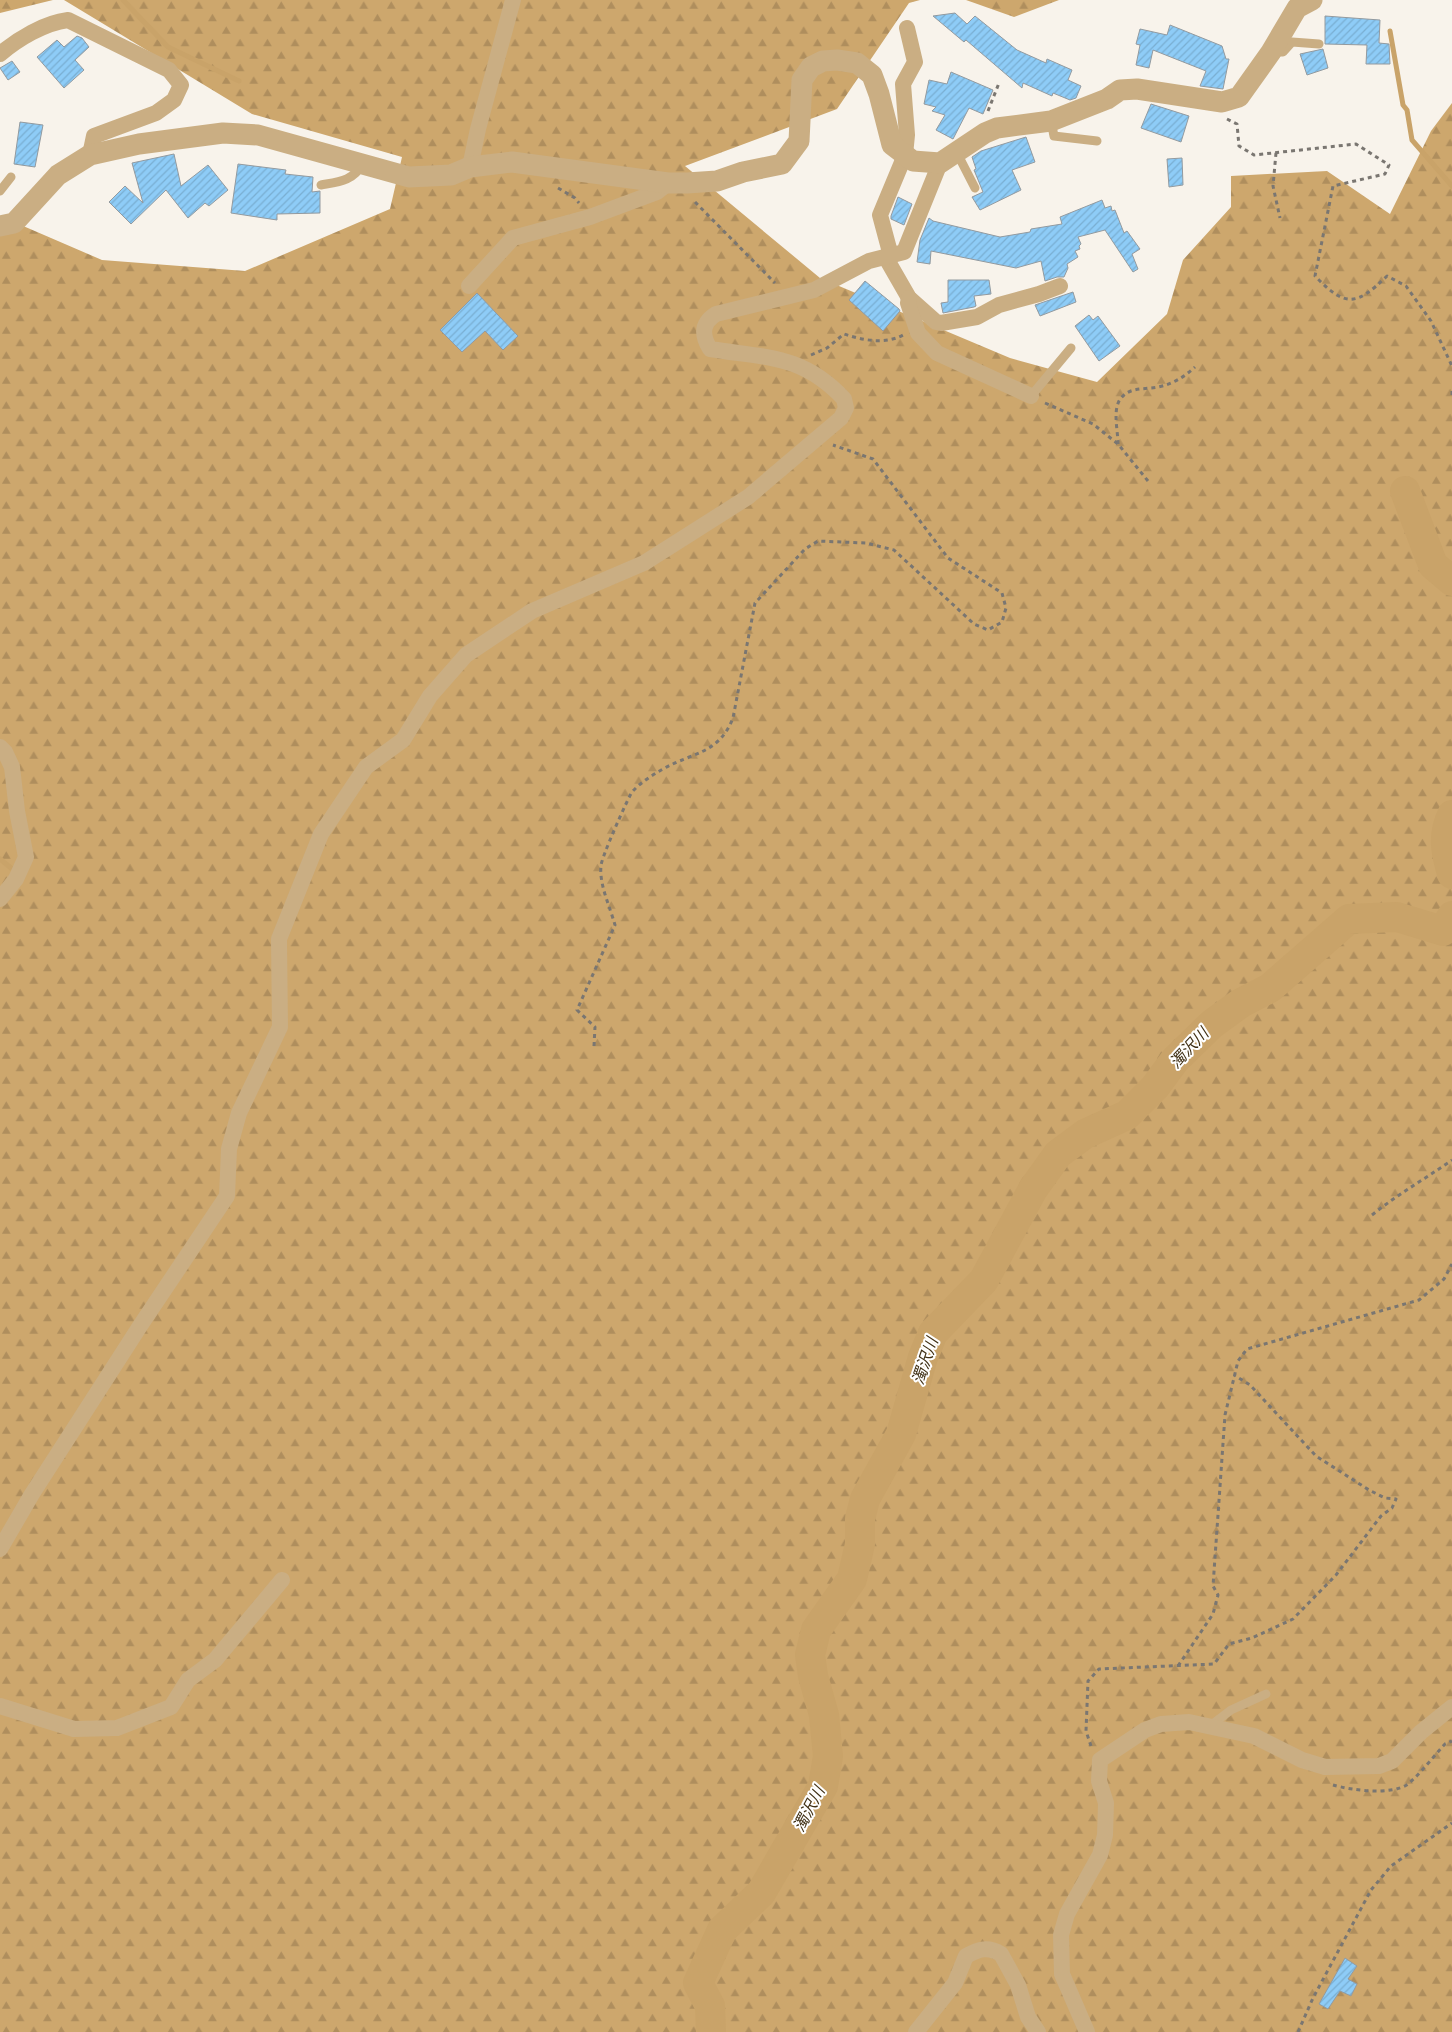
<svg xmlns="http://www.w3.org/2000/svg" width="1452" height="2032" viewBox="0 0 1452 2032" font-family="'DejaVu Sans','Noto Sans JP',sans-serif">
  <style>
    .forest { fill: url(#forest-firs) }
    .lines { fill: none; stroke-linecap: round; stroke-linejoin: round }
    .stream { stroke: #c9a369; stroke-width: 5 }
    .river { stroke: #c9a369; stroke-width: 30 }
    .building { fill: url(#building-hatch); stroke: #939a9f }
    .path { stroke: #7a7671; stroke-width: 3; stroke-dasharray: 4 4; stroke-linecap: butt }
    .service { stroke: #caae83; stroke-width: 9 }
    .minor { stroke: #caae83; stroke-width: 16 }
    .tertiary { stroke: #caae83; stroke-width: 21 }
    .labels { text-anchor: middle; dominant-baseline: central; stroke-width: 4; stroke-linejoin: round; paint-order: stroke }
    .water-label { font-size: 16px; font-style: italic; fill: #403015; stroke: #fff }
  </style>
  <defs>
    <pattern id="forest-firs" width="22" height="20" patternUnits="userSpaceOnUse" patternTransform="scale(1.25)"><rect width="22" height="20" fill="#cda76d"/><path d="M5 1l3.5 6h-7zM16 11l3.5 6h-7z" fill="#af8e5d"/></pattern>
    <pattern id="building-hatch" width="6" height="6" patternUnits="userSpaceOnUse" patternTransform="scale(1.25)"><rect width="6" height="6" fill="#8eccf7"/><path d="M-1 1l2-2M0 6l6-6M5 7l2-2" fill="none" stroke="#79aed2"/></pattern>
  </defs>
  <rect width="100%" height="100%" fill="#f8f3eb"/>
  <g class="forest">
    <path d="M 0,0 L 53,0 L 0,13 Z"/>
    <path d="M 64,0 L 920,0 L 909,3 L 837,109 L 685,166 L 820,278 L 1010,358 L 1097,382 L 1167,314 L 1183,260 L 1231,207 L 1231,176 L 1327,171 L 1390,214 L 1431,131 L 1452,103 L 1452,2032 L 0,2032 L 0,216 L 102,260 L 245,271 L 390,209 L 402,157 L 252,114 Z"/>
    <path d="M 966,0 L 1059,0 L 1014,17 Z"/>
  </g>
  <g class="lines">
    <g class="stream">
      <path d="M 123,0 L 168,47 L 239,81"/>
      <path d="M 1390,31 L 1403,105 L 1407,110 L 1412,140 L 1452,186"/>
      <path d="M 0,859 L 11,868"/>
    </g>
    <g class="river">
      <path d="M 1405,491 L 1433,565 L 1452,581"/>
      <path d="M 1452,815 C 1442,836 1446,853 1452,874"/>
      <path d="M 711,2032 L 710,2006 L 698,1983 L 722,1930 L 761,1893 L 823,1786 L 828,1756 L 824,1715 L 813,1676 L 810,1655 L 816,1630 L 852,1579 L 860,1544 L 860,1519 L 865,1499 L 901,1434 L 923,1357 L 933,1333 L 984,1280 L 1033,1189 L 1058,1154 L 1085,1134 L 1127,1115 L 1155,1087 L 1175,1060 L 1212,1024 L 1241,1003 L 1270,988 L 1349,919 L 1397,917 L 1443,931 L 1452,916"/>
    </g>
  </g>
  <g class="building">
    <path d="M 955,13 L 967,24 L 975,16 L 1017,50 L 1046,63 L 1047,59 L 1072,70 L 1068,80 L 1081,86 L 1076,98 L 1070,100 L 1053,93 L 1052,96 L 1023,83 L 1022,88 L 966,40 L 964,42 L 933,16 Z"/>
    <path d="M 1325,16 L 1380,20 L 1379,43 L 1389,44 L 1390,64 L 1366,64 L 1367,45 L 1325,44 Z"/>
    <path d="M 1170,25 L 1222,46 L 1226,59 L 1229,59 L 1223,89 L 1200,86 L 1206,71 L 1153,50 L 1149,68 L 1136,65 L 1140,45 L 1136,44 L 1140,29 L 1167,35 Z"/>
    <path d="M 77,36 L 82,38 L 89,47 L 75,60 L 84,70 L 64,88 L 37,57 L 57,40 L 64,47 Z"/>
    <path d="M 1323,49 L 1328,68 L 1307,75 L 1300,54 Z"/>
    <path d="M 12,61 L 20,72 L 8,80 L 0,68 Z"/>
    <path d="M 951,72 L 993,90 L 983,114 L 969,108 L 953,139 L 936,130 L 945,115 L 932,111 L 936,107 L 924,104 L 929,80 L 947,84 Z"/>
    <path d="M 1151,104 L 1189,116 L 1181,142 L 1141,128 Z"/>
    <path d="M 20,122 L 43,125 L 35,167 L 14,164 Z"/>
    <path d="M 1026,137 L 1035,162 L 1012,170 L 1021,190 L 980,210 L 972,197 L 983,192 L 974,170 L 976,169 L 972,157 L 981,151 Z"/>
    <path d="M 174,154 L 181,186 L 208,165 L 228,190 L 209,206 L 205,203 L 188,218 L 166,190 L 131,224 L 109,202 L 125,186 L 143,203 L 132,163 Z"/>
    <path d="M 1182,158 L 1183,185 L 1169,187 L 1167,159 Z"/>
    <path d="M 238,164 L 286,170 L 285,174 L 313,177 L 312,192 L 320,191 L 320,213 L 277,214 L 277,220 L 231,213 Z"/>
    <path d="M 898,197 L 912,204 L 904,225 L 891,219 L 891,216 Z"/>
    <path d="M 1102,200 L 1105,208 L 1111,206 L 1112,211 L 1115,210 L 1124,233 L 1127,231 L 1140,249 L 1132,254 L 1138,269 L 1133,272 L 1105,230 L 1078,237 L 1081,244 L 1079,246 L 1080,249 L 1075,251 L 1078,257 L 1067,264 L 1068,268 L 1064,277 L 1057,277 L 1045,281 L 1041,261 L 1016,268 L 931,251 L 930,264 L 917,262 L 920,240 L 929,218 L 933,221 L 1000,237 L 1030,232 L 1031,229 L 1062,224 L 1060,217 Z"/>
    <path d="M 948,280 L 989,280 L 991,294 L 974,296 L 976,306 L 974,307 L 943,313 L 941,303 L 948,302 Z"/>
    <path d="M 865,281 L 899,309 L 900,311 L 883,331 L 849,300 Z"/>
    <path d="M 1073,292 L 1076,302 L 1040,316 L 1035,305 Z"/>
    <path d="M 477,293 L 518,336 L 503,350 L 485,331 L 462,352 L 440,330 Z"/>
    <path d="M 1089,315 L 1093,320 L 1098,316 L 1120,346 L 1099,361 L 1075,326 Z"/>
    <path d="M 1345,1958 L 1357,1966 L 1348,1979 L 1357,1984 L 1351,1996 L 1340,1991 L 1328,2009 L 1319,2004 Z"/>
  </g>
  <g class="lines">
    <g class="path">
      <path d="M 988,111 L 999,83"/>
      <path d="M 1227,119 L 1237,124 L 1239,146 L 1254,155 L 1356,144 L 1389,165 L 1385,174 L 1333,186 L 1315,276 C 1346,308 1356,306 1387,276 L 1406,286 L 1431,321 L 1452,366"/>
      <path d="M 1276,153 L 1273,186 L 1280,218"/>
      <path d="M 558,188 L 575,198 L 579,203"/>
      <path d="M 695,202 L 775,283"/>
      <path d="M 811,355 L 827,348 L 844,334 C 862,340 885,345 903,335"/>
      <path d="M 1452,391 L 1452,395"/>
      <path d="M 1045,403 L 1093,424 L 1118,444 L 1148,481"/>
      <path d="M 1118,444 C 1118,431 1113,413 1119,401 C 1128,386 1144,390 1158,387 C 1173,384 1184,377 1195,367"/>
      <path d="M 594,1046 L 595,1027 L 577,1010 L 615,925 C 610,907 599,884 601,866 C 601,858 628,798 632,792 C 640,783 652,775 663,769 C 693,752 719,754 733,718 L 755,603 L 805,549 L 818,541 L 866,543 L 894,550 L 974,624 L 988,630 L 1002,622 L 1006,608 L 1002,593 L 948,558 L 873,459 L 833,445"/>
      <path d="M 1372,1215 C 1398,1194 1425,1179 1452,1160"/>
      <path d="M 1178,1666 L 1213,1614 L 1218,1595 L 1213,1586 L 1225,1415 L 1238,1361 L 1247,1349 L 1419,1300 L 1444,1279 L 1452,1264"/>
      <path d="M 1091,1746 L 1086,1731 L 1088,1681 L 1099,1669 L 1214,1664 L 1229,1644 L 1252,1638 L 1293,1619 L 1336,1575 L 1381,1516 L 1392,1508 L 1396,1499 L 1385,1498 L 1369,1490 L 1316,1456 L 1250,1385 L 1234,1375"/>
      <path d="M 1333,1785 C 1351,1790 1391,1796 1408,1784 C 1421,1773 1433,1757 1445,1744 L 1452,1741"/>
      <path d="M 1298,2032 L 1313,1998 L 1371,1890 L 1391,1866 L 1452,1823"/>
    </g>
    <g class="service">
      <path d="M 1274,52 L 1283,52 L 1292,42 L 1319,44"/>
      <path d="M 1051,121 L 1054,136 L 1097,141"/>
      <path d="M 957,153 L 975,188"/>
      <path d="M 321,185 C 337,182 354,181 362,164"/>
      <path d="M 0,191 L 11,177"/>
      <path d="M 1031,396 L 1071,348"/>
      <path d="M 1210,1726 L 1231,1710 L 1266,1694"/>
    </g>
    <g class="minor">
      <path d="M 0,54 C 18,39 44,23 68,20 L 169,70 L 181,85 L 174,100 L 156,113 L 94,136 L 90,155"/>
      <path d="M 470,167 L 478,129 L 513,0"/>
      <path d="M 891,256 L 880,215 L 905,155 L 907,135 L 903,84 L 915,62 L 907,28"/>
      <path d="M 886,258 L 909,298 L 936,322 L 941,323 L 977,317 L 999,305 L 1039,294 L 1060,286"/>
      <path d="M 469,286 L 513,238 L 590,217 L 657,192 L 668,183"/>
      <path d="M 909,298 L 908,303 L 918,333 L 937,353 L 1031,396"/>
      <path d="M 0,747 L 5,752 L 12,767 L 17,811 L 26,857 L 16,879 L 0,899"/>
      <path d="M 0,1549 L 32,1494 L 140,1326 L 227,1196 L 229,1149 L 239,1113 L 280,1027 L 279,939 L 321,834 L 366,767 L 403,740 L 430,696 L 466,655 L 532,611 L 644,563 L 748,497 L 841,418 L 846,408 L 844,399 C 802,354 765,358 710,349 C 701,334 702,323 716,314 L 814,290 L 869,261 L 904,252 L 940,163"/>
      <path d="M 0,1706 L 74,1729 L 117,1728 L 171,1707 L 188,1680 L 215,1660 L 282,1580"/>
      <path d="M 916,2032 L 955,1983 L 966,1956 C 979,1949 988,1946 1001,1954 L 1018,1985 L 1028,2017 L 1038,2032"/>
      <path d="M 1087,2032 L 1062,1974 L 1061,1935 L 1067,1914 L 1100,1855 L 1105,1835 L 1106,1803 L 1099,1781 L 1100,1760 L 1145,1730 L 1161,1724 L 1189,1722 L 1254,1736 L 1302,1760 L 1325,1767 L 1379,1766 L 1392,1761 L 1421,1732 L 1452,1707"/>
    </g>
    <path class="tertiary" d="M 0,226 L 14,223 L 58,175 L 90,155 L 139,144 L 223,133 L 258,135 L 409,177 L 451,175 L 470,167 L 512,162 L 668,183 L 687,183 L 717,181 L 743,172 L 782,164 L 799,141 L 802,80 L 811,67 L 823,61 L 837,60 L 857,63 L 872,75 L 879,94 L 892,145 L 913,161 L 940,163 L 985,133 L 997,128 L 1051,121 L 1107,99 L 1120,90 L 1137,89 L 1222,102 L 1239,97 L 1271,52 L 1297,8 L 1312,0"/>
  </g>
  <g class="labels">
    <g class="water-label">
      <text transform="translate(1189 1048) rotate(-47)">濁沢川</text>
      <text transform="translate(925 1361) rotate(-71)">濁沢川</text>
      <text transform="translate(809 1809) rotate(-62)">濁沢川</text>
    </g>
  </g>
</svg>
